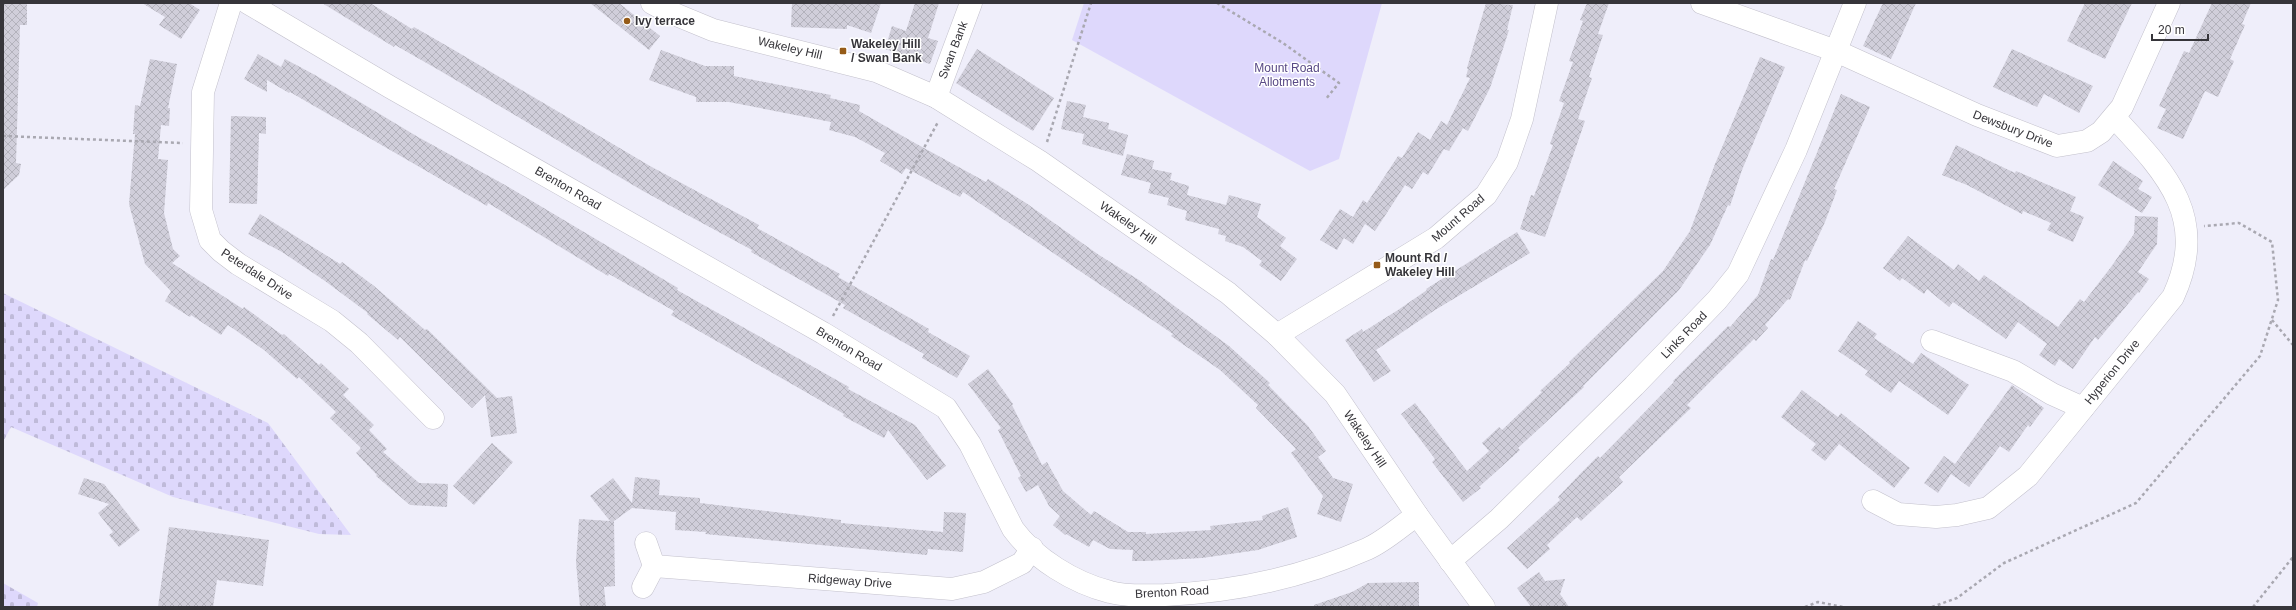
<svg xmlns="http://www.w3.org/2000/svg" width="2296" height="610" viewBox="0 0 2296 610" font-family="Arial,sans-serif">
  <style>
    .green { fill: #ded8fc }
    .cemetery { fill: url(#cemetery-stones) }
    .building { fill: url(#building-cross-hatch) }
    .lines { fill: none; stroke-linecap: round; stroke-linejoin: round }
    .minor-casing { stroke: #c3c1cc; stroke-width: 23 }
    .path { stroke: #a9a8b1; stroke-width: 2.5; stroke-dasharray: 3 3; stroke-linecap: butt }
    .minor { stroke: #fff; stroke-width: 22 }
    .poi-dot { fill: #955b18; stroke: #fff; stroke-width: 1.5 }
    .labels { text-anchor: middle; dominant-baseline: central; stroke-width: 3; stroke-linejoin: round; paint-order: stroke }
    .poi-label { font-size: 12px; font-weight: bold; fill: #36353a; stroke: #fff; text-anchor: start }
    .street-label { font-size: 12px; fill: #36353a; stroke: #fff }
    .park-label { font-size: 12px; fill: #584986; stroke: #fff }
  </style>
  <defs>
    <pattern id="cemetery-stones" width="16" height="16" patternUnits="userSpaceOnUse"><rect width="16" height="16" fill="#ded8fc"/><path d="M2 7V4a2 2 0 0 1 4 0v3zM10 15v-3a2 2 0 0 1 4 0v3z" fill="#bfbad9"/></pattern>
    <pattern id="building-cross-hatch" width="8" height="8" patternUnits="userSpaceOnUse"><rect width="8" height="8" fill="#d0ceda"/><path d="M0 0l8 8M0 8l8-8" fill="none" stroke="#b3b2bc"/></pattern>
  </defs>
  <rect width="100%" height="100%" fill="#efeefa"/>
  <path class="green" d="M 1084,3 L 1382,3 L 1339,159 L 1310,171 L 1072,40 Z"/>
  <g class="cemetery">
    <path d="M 3,293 L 268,423 L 351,535 L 319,534 L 173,497 L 11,427 L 3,442 Z"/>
    <path d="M 3,583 L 38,603 L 37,607 L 3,607 Z"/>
  </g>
  <g class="building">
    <path d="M 3,3 L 27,3 L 27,25 L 20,25 L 16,163 L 21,164 L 19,175 L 3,190 Z"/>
    <path d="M 142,3 L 189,3 L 200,10 L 181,39 L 159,25 L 165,17 Z"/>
    <path d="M 322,3 L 370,3 L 412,29 L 414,27 L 454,50 L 650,166 L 759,225 L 757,228 L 840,274 L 838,277 L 929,329 L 928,332 L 970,356 L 957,378 L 922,358 L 924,354 L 843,308 L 845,305 L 751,252 L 752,250 L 643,191 L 437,69 L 395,45 L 394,47 Z"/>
    <path d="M 590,3 L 619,3 L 660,36 L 649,50 Z"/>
    <path d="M 792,3 L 881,3 L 871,33 L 847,25 L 847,29 L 791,27 Z"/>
    <path d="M 915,3 L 939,3 L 928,38 L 938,41 L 930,64 L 885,49 L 892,26 L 906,31 Z"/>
    <path d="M 1486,3 L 1513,5 L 1507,30 L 1509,30 L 1500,58 L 1490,88 L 1468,131 L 1463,128 L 1449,151 L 1444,149 L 1428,175 L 1423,172 L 1412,189 L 1405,185 L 1375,231 L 1365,224 L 1353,244 L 1344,238 L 1337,250 L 1320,240 L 1340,209 L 1353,217 L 1363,200 L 1367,203 L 1398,156 L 1402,158 L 1418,132 L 1430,140 L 1441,121 L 1447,125 L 1470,78 L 1466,77 L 1468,69 L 1467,68 Z"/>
    <path d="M 1587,3 L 1609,3 L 1598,34 L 1603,35 L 1589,77 L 1592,78 L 1578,119 L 1585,121 L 1545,237 L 1520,229 L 1531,195 L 1534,196 L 1553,145 L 1550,144 L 1564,103 L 1559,101 L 1573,62 L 1569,61 L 1583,21 L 1580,20 Z"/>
    <path d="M 1883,3 L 1916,3 L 1891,59 L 1863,46 Z"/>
    <path d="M 2085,3 L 2132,3 L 2105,59 L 2067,41 Z"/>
    <path d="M 2212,3 L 2251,3 L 2242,24 L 2245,25 L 2230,59 L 2234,61 L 2218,97 L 2205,91 L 2183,139 L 2157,128 L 2166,109 L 2159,106 L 2184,51 L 2189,53 Z"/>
    <path d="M 977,49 L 1054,98 L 1033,131 L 956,83 Z"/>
    <path d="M 2012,49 L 2093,86 L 2079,113 L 2044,94 L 2037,107 L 1993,87 Z"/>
    <path d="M 661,50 L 705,66 L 734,66 L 734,76 L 831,95 L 830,98 L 860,105 L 859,111 L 913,142 L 986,182 L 988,179 L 1026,203 L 1099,255 L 1139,280 L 1229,346 L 1270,383 L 1268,385 L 1308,426 L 1326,451 L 1318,457 L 1333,478 L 1353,484 L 1341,522 L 1317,514 L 1323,496 L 1291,453 L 1296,449 L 1256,408 L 1258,405 L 1220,370 L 1171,336 L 1173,334 L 963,192 L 960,197 L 906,168 L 902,174 L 880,161 L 885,153 L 855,137 L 829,130 L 831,122 L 729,102 L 696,102 L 696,97 L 649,80 Z"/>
    <path d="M 258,54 L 281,67 L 285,59 L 315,75 L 418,137 L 505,185 L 678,288 L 677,290 L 849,387 L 848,389 L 915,425 L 946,466 L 927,480 L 888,430 L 884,438 L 843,416 L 844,414 L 671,315 L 674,311 L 609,274 L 608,276 L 488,203 L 487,206 L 454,187 L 290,92 L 289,93 L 267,80 L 267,92 L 244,79 Z"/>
    <path d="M 1760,57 L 1785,67 L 1742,170 L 1730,206 L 1728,205 L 1710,245 L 1679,290 L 1583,386 L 1584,387 L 1518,448 L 1520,450 L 1479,487 L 1481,488 L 1463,502 L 1432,462 L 1435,459 L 1401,414 L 1415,403 L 1467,471 L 1489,451 L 1482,443 L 1499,427 L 1502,430 L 1542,392 L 1540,391 L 1570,363 L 1569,362 L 1663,271 L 1690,231 L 1715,164 Z"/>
    <path d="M 150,59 L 177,64 L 168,108 L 170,108 L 169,126 L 161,125 L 158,159 L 168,160 L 164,213 L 173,249 L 180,256 L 172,263 L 243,309 L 244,307 L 282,335 L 284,334 L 319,365 L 321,363 L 349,389 L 343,395 L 374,425 L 369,430 L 387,449 L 383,452 L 419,483 L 448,484 L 447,507 L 410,505 L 376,476 L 377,475 L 356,453 L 361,448 L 330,418 L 336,412 L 299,377 L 297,379 L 264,350 L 228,325 L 221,335 L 191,315 L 190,317 L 165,301 L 171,291 L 145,264 L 129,204 L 135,134 L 133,134 L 135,105 L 140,106 Z"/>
    <path d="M 1841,94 L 1870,107 L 1834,189 L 1837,190 L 1825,222 L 1807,261 L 1805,260 L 1790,300 L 1788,299 L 1765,325 L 1768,328 L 1756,341 L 1754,339 L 1716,376 L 1687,405 L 1691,408 L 1619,477 L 1623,482 L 1581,521 L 1577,517 L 1547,545 L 1550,549 L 1527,569 L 1507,548 L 1560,500 L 1558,497 L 1580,474 L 1598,456 L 1600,458 L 1674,382 L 1673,381 L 1728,326 L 1730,327 L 1758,295 L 1771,259 L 1773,260 Z"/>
    <path d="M 1067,101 L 1086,105 L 1083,117 L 1109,123 L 1108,129 L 1128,135 L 1123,156 L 1082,144 L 1084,134 L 1061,129 Z"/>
    <path d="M 231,116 L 266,117 L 266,134 L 259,133 L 257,204 L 229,203 Z"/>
    <path d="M 1956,145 L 2015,173 L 2016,171 L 2076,197 L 2070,211 L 2084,217 L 2073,242 L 2047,230 L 2051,223 L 2023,211 L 2022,214 L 1967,185 L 1942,175 Z"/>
    <path d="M 1127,154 L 1154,161 L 1152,169 L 1172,173 L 1170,180 L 1189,186 L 1187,195 L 1226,205 L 1229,195 L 1261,204 L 1257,217 L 1286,238 L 1280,246 L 1297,259 L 1281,281 L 1259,265 L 1262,261 L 1243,247 L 1225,241 L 1226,236 L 1218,234 L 1219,229 L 1185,220 L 1187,211 L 1167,205 L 1169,198 L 1148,193 L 1151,183 L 1121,175 Z"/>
    <path d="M 2113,161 L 2143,181 L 2138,189 L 2152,197 L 2142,213 L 2098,185 Z"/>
    <path d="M 260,214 L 340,264 L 342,262 L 374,286 L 425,330 L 427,329 L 497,398 L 512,396 L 517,433 L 491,437 L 485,395 L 472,408 L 400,337 L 398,340 L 367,314 L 368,313 L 325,281 L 282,252 L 248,234 Z"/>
    <path d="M 2135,216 L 2158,217 L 2157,244 L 2138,272 L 2149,279 L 2139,293 L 2138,292 L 2098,340 L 2095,337 L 2073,369 L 2059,359 L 2055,366 L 2039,355 L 2047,344 L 2018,322 L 2006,339 L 1953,302 L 1949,307 L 1927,289 L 1924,294 L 1902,278 L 1900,281 L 1883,268 L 1908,236 L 1954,270 L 1958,264 L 1979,281 L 1984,275 L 2058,327 L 2080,299 L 2084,302 L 2111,267 L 2134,234 Z"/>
    <path d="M 1517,232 L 1530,253 L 1435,310 L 1376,350 L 1391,371 L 1374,382 L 1345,340 L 1362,329 L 1363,332 L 1398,310 L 1427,290 L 1426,289 Z"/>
    <path d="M 1858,321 L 1877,334 L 1874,338 L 1913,364 L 1921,353 L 1969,385 L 1948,415 L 1899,381 L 1891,393 L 1865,375 L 1868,371 L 1838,351 Z"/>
    <path d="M 988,369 L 1013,404 L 1012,405 L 1042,465 L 1047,462 L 1063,491 L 1091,515 L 1094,511 L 1128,532 L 1146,532 L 1146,534 L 1211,530 L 1210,526 L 1263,520 L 1262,516 L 1288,507 L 1297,537 L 1258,550 L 1202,558 L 1146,561 L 1132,561 L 1133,550 L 1110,549 L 1093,540 L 1089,547 L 1066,534 L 1065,535 L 1053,525 L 1060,516 L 1049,506 L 1038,485 L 1026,492 L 1018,478 L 1021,476 L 998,430 L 1001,428 L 968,384 Z"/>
    <path d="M 2012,385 L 2044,408 L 2030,427 L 2028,425 L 2009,452 L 2000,446 L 1969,487 L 1951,474 L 1938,493 L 1924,483 L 1944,456 L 1955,464 Z"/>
    <path d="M 1802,390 L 1838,417 L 1841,413 L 1910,468 L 1894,488 L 1839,444 L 1825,461 L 1811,450 L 1816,444 L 1781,417 Z"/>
    <path d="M 492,443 L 513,462 L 474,505 L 453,486 Z"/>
    <path d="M 635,477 L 660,480 L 659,495 L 700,498 L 700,503 L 841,520 L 841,523 L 943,532 L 944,512 L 966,513 L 963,552 L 928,549 L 927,555 L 705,534 L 706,532 L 675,530 L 676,512 L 632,508 L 614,521 L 615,586 L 604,587 L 606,607 L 580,607 L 576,562 L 579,519 L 610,521 L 590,496 L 613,478 L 632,503 Z"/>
    <path d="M 84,478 L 104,484 L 140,530 L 119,547 L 109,535 L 113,532 L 98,513 L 109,504 L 78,494 Z"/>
    <path d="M 169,527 L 269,540 L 263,586 L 217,580 L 213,607 L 158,607 Z"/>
    <path d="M 1539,572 L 1545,581 L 1565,579 L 1560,594 L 1569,607 L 1531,607 L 1517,588 Z"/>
    <path d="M 1419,582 L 1419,607 L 1315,607 L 1314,605 L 1352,592 L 1368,583 Z"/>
  </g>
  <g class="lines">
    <defs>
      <g id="minor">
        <path d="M 231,3 L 203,92 L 201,210 L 210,240 L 221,251 L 238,264 L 332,321 L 359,343 L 433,418"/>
        <path d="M 248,3 L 390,87 L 823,333 L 946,408 L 970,444 L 1013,529 C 1035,559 1074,583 1110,592 C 1128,597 1147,595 1165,595 C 1234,592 1303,577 1367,549 C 1385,541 1401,526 1417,515"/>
        <path d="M 652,3 L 667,11 L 713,30 L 876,71 L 936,97 L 1039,161 L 1228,293 L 1277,335 L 1335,394 L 1417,515 L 1484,607"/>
        <path d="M 1702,3 L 1836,51 L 1977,115 L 2057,146 L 2087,141 L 2101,132 L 2122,107 L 2169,3"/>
        <path d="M 936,97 L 971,3"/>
        <path d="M 1277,335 L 1436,238 L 1486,195 L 1507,162 L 1522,119 L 1547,3"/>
        <path d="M 1932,341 L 2013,371 L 2052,394 L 2083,408"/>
        <path d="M 1873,501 L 1898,514 L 1936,517 L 1957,515 L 1988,508 L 2028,476 L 2173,297 C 2210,217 2166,173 2114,117"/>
        <path d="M 1450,561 L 1499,519 L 1634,386 L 1717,300 L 1738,274 L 1796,150 L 1855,3"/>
        <path d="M 654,566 L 952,589 L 984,582 L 1022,563 L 1032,548"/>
        <path d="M 643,587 L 654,566 L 646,543"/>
      </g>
    </defs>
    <use href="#minor" class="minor-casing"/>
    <g class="path">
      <path d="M 1217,3 L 1283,43 L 1339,83 L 1325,100"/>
      <path d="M 3,136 L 183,143"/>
      <path d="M 1047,142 L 1091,3"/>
      <path d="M 833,316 L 938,122"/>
      <path d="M 2272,320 L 2293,345"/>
      <path d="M 1805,607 L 1818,602 L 1843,607"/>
      <path d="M 1932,607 L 1957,598 L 2004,563 L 2136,503 L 2260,356 L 2278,300 L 2272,242 L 2239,223 L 2204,226"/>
      <path d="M 2253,607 L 2293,557"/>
    </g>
    <use href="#minor" class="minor"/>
  </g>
  <g class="poi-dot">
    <circle cx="627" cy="21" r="4"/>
    <rect x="839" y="47" width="8" height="8" rx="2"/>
    <rect x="1373" y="261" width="8" height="8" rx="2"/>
  </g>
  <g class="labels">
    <g class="poi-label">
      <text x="635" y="21">Ivy terrace</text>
      <text x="851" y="44">Wakeley Hill<tspan x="851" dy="14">/ Swan Bank</tspan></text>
      <text x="1385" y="258">Mount Rd /<tspan x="1385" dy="14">Wakeley Hill</tspan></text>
    </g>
    <g class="street-label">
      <text transform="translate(790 48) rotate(13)">Wakeley Hill</text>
      <text transform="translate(953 50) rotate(-69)">Swan Bank</text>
      <text transform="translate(2013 129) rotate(21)">Dewsbury Drive</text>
      <text transform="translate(568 188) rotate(30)">Brenton Road</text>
      <text transform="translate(1458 218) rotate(-41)">Mount Road</text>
      <text transform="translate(1128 223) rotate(35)">Wakeley Hill</text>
      <text transform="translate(257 274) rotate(33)">Peterdale Drive</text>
      <text transform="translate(1684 335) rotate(-46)">Links Road</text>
      <text transform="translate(849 349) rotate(31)">Brenton Road</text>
      <text transform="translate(2112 372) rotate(-51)">Hyperion Drive</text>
      <text transform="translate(1365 439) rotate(56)">Wakeley Hill</text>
      <text transform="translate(850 581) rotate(4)">Ridgeway Drive</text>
      <text transform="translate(1172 592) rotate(-3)">Brenton Road</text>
    </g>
    <g class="park-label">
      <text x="1287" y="68">Mount Road<tspan x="1287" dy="14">Allotments</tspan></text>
    </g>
  </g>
  <rect width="2296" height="610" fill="none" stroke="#36353a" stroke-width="8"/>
  <path d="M2152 34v6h56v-6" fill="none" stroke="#36353a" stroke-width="2"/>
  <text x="2158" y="34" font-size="12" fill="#36353a" stroke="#ffffff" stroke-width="3" paint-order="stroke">20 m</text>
</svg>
